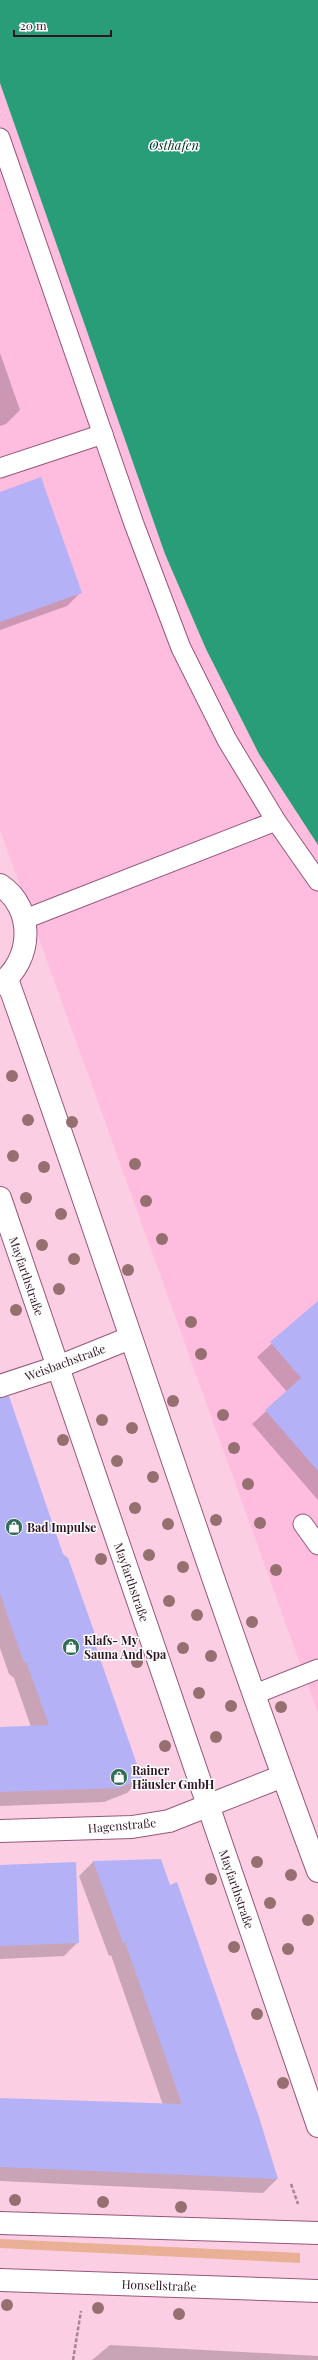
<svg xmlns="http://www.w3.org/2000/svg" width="318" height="2360" viewBox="0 0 318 2360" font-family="'Playfair Display',serif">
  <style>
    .built { fill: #febddf }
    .green { fill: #eab095 }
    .water { fill: #299d78 }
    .shadow { fill: #0003 }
    .building { fill: #b5b1f6 }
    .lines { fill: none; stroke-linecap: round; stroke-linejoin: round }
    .service-casing { stroke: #97567a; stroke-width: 21 }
    .minor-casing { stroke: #97567a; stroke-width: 24 }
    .tertiary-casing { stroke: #97567a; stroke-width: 24 }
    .path { stroke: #a88396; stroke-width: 2.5; stroke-dasharray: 4 2; stroke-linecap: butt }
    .service { stroke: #fff; stroke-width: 19 }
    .minor { stroke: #fff; stroke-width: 22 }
    .tertiary { stroke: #fff; stroke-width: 22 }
    .tree { fill: #966f70 }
    .labels { text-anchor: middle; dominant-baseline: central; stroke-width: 3; stroke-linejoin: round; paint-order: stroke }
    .street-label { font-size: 12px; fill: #301625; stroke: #fefefe }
    .poi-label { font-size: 12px; font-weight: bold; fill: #301625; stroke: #fefefe; text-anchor: start }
    .water-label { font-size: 13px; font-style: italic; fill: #003223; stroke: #fefefe }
  </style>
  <rect width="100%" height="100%" fill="#fbcee4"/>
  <path class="built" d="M 0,0 L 318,0 L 318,1713 L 0,830 Z"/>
  <path class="green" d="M 0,2239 L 300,2253 L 300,2263 L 0,2248 Z"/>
  <path class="water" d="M 0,0 L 318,0 L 318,845 L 259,754 L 206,649 L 165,554 L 0,83 Z"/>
  <g class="shadow">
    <path d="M 0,353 L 20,410 L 6,424 L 0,426 Z"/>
    <path d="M 0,493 L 80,593 L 67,606 L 0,630 Z"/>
    <path d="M 318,1302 L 318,1500 L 252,1424 L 287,1392 L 257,1357 Z"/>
    <path d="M 0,1422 L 93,1641 L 141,1779 L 127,1793 L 104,1802 L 0,1806 L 0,1728 L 31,1727 L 14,1678 L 9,1674 L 0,1648 Z"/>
    <path d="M 160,1860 L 258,2117 L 277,2179 L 263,2193 L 0,2181 L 0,2099 L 163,2105 L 111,1955 L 109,1956 L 79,1876 L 93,1862 Z"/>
    <path d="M 0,1866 L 78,1942 L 64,1956 L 0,1959 Z"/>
    <path d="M 110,2345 L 318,2356 L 318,2360 L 92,2360 Z"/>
  </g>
  <g class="building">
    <path d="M 41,477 L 82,593 L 0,622 L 0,492 Z"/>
    <path d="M 318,1301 L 318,1471 L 265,1410 L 301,1378 L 270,1342 Z"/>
    <path d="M 9,1396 L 63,1554 L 68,1558 L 95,1634 L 94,1641 L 142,1779 L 119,1788 L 0,1792 L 0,1727 L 49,1725 L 27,1664 L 23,1660 L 0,1594 L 0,1398 Z"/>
    <path d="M 161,1859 L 170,1885 L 177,1882 L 259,2117 L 278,2179 L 0,2167 L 0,2098 L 182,2104 L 125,1942 L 123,1943 L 93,1861 Z"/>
    <path d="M 76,1862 L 79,1943 L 0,1946 L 0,1865 Z"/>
  </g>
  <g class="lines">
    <defs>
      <g id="service">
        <path d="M 0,138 L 134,524 L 181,648 L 227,740 L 276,821 L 318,881"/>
        <path d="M 0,468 L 103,434"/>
        <path d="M 25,919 L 276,821"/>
        <path d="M 303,1524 L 318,1545"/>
        <path d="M 253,1695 L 318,1669"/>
      </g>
      <g id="minor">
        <path d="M 0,885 C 35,908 33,960 0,984"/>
        <path d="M 7,979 C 113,1276 208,1576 318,1871"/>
        <path d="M 0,1198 L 318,2126"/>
        <path d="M 0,1386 L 58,1367 L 130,1338"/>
        <path d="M 0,1831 L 132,1827 L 169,1821 L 283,1776"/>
      </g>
      <g id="tertiary">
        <path d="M 0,2223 L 318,2233"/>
        <path d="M 0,2280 L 318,2291"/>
      </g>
    </defs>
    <use href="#service" class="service-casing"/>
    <use href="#minor" class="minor-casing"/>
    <use href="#tertiary" class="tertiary-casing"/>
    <g class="path">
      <path d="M 291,2184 L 298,2204"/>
      <path d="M 73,2360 L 81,2311"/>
    </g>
    <use href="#service" class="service"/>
    <use href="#minor" class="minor"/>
    <use href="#tertiary" class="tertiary"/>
  </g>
  <g class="tree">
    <circle cx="12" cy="1076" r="6"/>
    <circle cx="28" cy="1120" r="6"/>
    <circle cx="72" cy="1122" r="6"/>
    <circle cx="13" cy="1156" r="6"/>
    <circle cx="135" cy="1164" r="6"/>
    <circle cx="44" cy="1167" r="6"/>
    <circle cx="26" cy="1198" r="6"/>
    <circle cx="146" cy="1201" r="6"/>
    <circle cx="61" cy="1214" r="6"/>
    <circle cx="162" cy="1239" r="6"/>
    <circle cx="42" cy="1245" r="6"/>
    <circle cx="74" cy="1259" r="6"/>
    <circle cx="128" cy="1270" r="6"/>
    <circle cx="59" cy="1289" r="6"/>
    <circle cx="16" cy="1310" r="6"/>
    <circle cx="191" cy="1322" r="6"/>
    <circle cx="201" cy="1354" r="6"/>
    <circle cx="173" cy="1401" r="6"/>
    <circle cx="223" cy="1415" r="6"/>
    <circle cx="102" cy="1420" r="6"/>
    <circle cx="132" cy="1428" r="6"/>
    <circle cx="63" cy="1440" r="6"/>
    <circle cx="234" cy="1448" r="6"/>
    <circle cx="117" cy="1461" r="6"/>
    <circle cx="153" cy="1477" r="6"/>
    <circle cx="248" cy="1484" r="6"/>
    <circle cx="135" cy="1508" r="6"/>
    <circle cx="216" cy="1520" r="6"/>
    <circle cx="260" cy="1523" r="6"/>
    <circle cx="168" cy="1524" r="6"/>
    <circle cx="149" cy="1555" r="6"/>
    <circle cx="101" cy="1559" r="6"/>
    <circle cx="183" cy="1567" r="6"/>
    <circle cx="276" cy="1570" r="6"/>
    <circle cx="169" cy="1601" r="6"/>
    <circle cx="197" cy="1615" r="6"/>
    <circle cx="252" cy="1622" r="6"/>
    <circle cx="183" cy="1648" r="6"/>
    <circle cx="211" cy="1656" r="6"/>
    <circle cx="137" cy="1662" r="6"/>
    <circle cx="199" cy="1693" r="6"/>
    <circle cx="231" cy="1706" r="6"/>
    <circle cx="281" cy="1707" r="6"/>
    <circle cx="216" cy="1737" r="6"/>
    <circle cx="165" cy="1746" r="6"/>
    <circle cx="257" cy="1862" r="6"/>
    <circle cx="291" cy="1875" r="6"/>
    <circle cx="211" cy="1879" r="6"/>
    <circle cx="270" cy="1903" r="6"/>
    <circle cx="308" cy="1920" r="6"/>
    <circle cx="234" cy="1947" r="6"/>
    <circle cx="288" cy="1949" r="6"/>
    <circle cx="257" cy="2014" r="6"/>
    <circle cx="283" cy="2083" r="6"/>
    <circle cx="15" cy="2200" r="6"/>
    <circle cx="103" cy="2202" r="6"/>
    <circle cx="181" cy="2207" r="6"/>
    <circle cx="7" cy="2305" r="6"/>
    <circle cx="98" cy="2308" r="6"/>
    <circle cx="179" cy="2314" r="6"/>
  </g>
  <defs>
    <symbol id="shop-disc" viewBox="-11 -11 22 22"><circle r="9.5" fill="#316d57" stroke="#fefefe"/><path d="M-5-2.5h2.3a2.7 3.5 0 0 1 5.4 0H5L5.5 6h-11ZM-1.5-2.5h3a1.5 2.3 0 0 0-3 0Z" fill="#fff"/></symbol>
  </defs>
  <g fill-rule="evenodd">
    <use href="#shop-disc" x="4" y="1517" width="20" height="20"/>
    <use href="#shop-disc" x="61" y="1637" width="20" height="20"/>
    <use href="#shop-disc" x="109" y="1767" width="20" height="20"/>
  </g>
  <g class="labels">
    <g class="street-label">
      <text transform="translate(27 1276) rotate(71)">Mayfarthstraße</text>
      <text transform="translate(65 1362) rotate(-20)">Weisbachstraße</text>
      <text transform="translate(132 1582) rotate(71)">Mayfarthstraße</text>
      <text transform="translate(122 1825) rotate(-5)">Hagenstraße</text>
      <text transform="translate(237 1889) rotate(71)">Mayfarthstraße</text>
      <text transform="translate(159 2285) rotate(2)">Honsellstraße</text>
    </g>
    <g class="poi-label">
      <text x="27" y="1527">Bad Impulse</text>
      <text x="84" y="1640">Klafs- My<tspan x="84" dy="14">Sauna And Spa</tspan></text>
      <text x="132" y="1770">Rainer<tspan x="132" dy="14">Häusler GmbH</tspan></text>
    </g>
    <g class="water-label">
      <text x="174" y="144">Osthafen</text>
    </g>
  </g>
  <path d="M14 30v6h97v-6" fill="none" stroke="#301625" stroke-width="2"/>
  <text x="20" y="30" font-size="12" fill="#301625" stroke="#fefefe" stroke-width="3" paint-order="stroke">20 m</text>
</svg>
